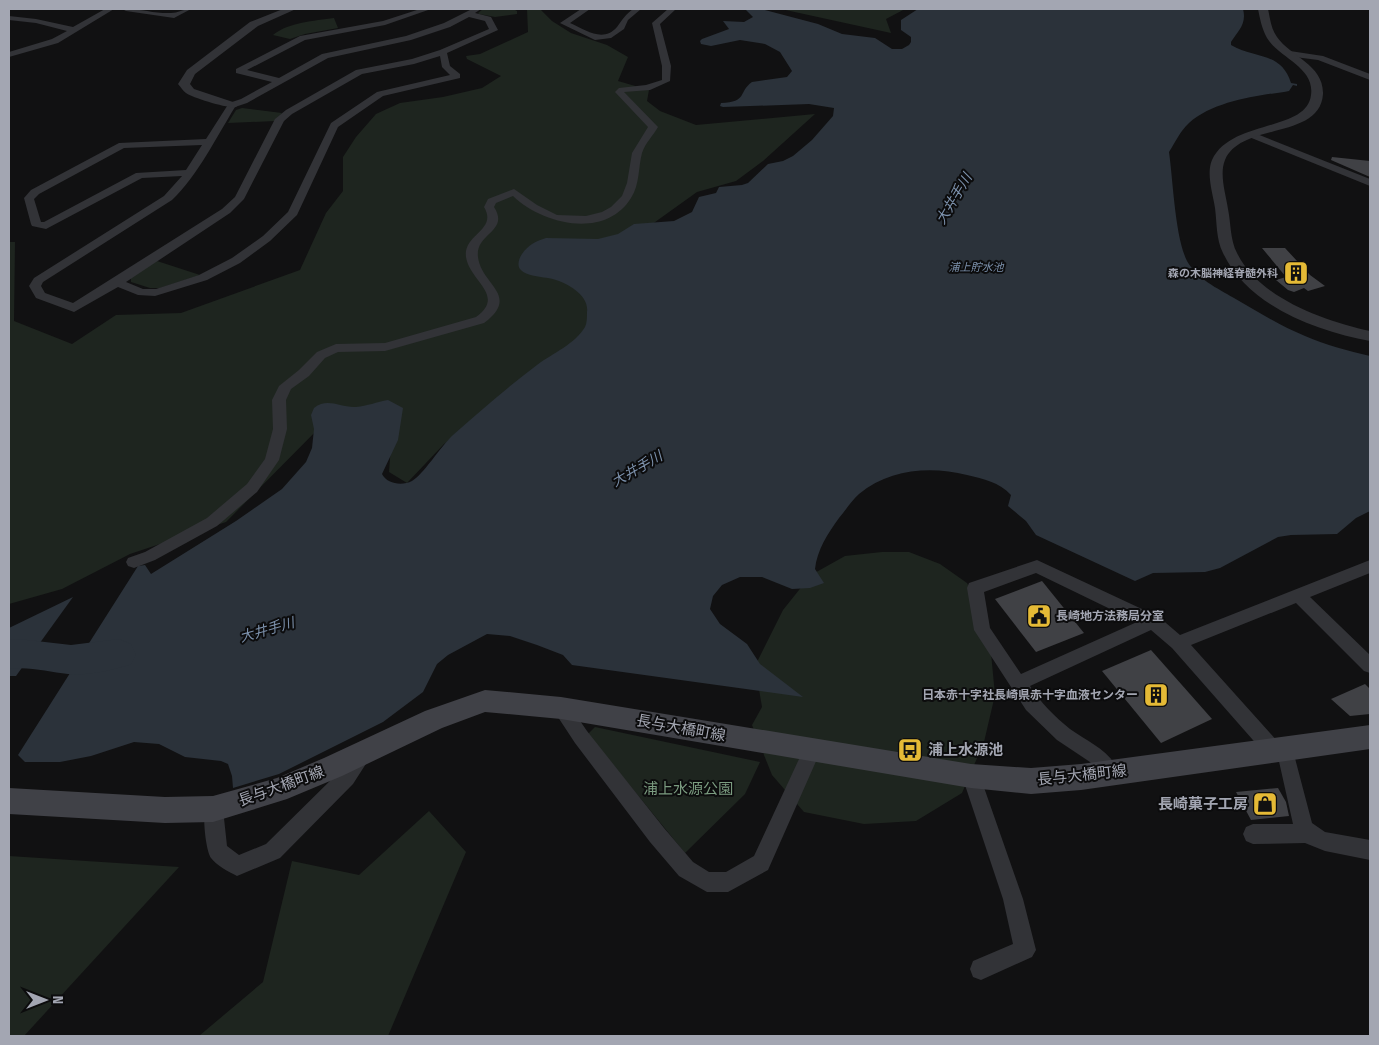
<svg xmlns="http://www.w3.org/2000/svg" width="1379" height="1045" viewBox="0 0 1379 1045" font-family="'Fira Sans Condensed','Noto Sans JP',sans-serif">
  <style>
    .green { fill: #1e251f }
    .water { fill: #2b323a }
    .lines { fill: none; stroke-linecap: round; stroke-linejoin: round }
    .river { fill: #2b323a; fill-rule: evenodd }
    .building { fill: #404145 }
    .minor { fill: #323337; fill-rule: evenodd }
    .tertiary { fill: #323337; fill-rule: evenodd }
    .secondary { fill: #404147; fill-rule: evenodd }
    .labels { text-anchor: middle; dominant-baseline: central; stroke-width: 4; stroke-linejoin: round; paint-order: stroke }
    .far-water-label { font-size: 11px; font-style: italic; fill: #7c91ac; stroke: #0c0c0d }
    .far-poi-label { font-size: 11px; font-weight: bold; fill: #a3a6b2; stroke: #0c0c0d; text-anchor: end }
    .poi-label { font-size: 12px; font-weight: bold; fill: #a3a6b2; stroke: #0c0c0d; text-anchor: start }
    .water-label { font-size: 14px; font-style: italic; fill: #7c91ac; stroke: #0c0c0d }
    .near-street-label { font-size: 15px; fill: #a3a6b2; stroke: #0c0c0d }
    .near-poi-label { font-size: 15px; font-weight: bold; fill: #a3a6b2; stroke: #0c0c0d; text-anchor: start }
    .near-park-label { font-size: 15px; fill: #7b9c80; stroke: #0c0c0d }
  </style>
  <rect width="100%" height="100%" fill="#111112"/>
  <g class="green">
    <path d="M 483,9 L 513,9 L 517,11 L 517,14 L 495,17 L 479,14 L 478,13 Z"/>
    <path d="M 527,9 L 541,10 L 552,21 L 571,33 L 607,45 L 628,57 L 618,81 L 649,90 L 647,101 L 660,111 L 696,125 L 815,114 L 763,161 L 736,181 L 697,192 L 637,235 L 589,274 L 593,329 L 444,444 L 407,483 L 389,472 L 394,405 L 329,418 L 226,522 L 130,554 L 62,589 L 9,604 L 9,242 L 15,242 L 14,321 L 72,344 L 116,315 L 181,313 L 300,270 L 326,213 L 343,191 L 343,157 L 356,137 L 376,114 L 400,103 L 443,97 L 482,88 L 501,76 L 467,59 L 466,56 L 480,54 L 528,32 Z"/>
    <path d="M 781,9 L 905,9 L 886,19 L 891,33 Z"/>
    <path d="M 334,18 L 338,28 L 305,34 L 290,39 L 273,35 C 289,22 314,21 334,18 Z"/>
    <path d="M 242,108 L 282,113 L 275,121 L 228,123 L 236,110 Z"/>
    <path d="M 157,261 L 200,275 L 160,288 L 150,288 L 131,282 L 131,277 Z"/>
    <path d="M 882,552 L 909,552 L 940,564 L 967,583 L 980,608 L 991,653 L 995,695 L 984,742 L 962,793 L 916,821 L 864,824 L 804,812 L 772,775 L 752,725 L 762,707 L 755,666 L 783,610 L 811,575 L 845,556 Z"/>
    <path d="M 595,727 L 760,762 L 745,794 L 685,853 L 588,734 Z"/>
    <path d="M 429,811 L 466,852 L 388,1036 L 199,1036 L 263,982 L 292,861 L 359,875 Z"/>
    <path d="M 9,856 L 179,867 L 24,1036 L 9,1036 Z"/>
  </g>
  <g class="water">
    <path d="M 745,9 L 761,9 L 818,24 L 842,34 L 875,38 L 892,49 L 902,49 L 909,45 L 911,42 L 911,37 L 901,30 L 901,20 L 918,9 L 1243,9 C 1247,24 1238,31 1231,42 L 1231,45 C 1254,59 1281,51 1291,83 L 1297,84 L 1297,86 L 1293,85 L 1289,91 L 1284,92 C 1253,96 1213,102 1189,123 C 1180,131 1175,143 1169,152 C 1173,180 1175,237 1187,261 C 1197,279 1217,288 1234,298 C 1257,311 1280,326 1305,336 C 1326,345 1348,351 1370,356 L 1370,511 L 1356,518 L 1337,534 L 1291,535 L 1278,537 L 1220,568 L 1205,572 L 1153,573 L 1135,581 L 1036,535 L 1026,521 L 1008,506 L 1011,495 C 999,482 984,479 967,475 C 930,466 890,469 859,494 C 851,501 846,510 839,518 C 828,533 817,550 815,569 L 824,583 L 810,588 L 792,589 L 762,577 L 740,577 L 722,585 L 713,596 L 710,609 L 720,624 L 747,644 L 760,664 L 803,697 L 572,665 L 563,655 L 537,645 L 510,636 L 487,634 L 448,655 L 437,664 L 423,692 L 383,722 L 279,774 L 233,788 L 232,776 L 228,764 L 221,761 L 185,757 L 159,744 L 134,742 L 91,756 L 60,762 L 25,762 L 18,755 L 138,566 L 145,565 L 151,574 L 236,521 L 282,489 L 306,462 L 312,448 L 314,429 L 311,415 L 314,408 C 328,397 340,408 356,407 C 367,406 377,402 388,400 L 403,408 L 398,440 L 382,474 C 387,484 402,486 412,481 C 423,475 441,446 453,435 C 480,411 508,387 537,365 C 553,353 575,344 585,327 C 587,323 587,317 587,312 C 589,297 572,286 559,281 C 548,276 527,278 520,269 C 517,265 519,258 522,254 C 528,245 536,241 546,238 L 598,239 L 618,234 L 634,224 L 674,221 L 692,212 L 699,197 L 716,193 L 719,187 L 742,185 L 748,183 L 768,164 L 783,161 L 793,156 L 812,140 L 833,116 L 834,108 L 809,104 L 723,107 L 720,106 L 721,103 C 748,102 738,92 752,82 L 787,77 L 792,71 L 780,52 L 765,44 L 740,40 L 711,46 L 701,44 L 700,41 L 702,39 L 729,29 L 723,21 L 744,22 L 753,17 Z"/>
    <path d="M 73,597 L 16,676 L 9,676 L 9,628 Z"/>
  </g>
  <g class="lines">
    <path class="river" d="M 19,639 L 71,645 L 119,639 L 131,644 L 136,654 L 131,664 C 115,670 86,676 68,674 C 49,672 29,666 9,669 L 9,640 Z"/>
  </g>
  <g class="building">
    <path d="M 1332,157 L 1370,161 L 1370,177 L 1331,160 Z"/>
    <path d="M 1262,248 L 1285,248 L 1310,275 L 1325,286 L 1308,291 L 1304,288 L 1294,292 L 1288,290 L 1276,280 L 1286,277 Z"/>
    <path d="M 1042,581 L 1084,633 L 1036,652 L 995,599 Z"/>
    <path d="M 1151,650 L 1212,719 L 1161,743 L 1102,671 Z"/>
    <path d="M 1365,684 L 1370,689 L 1370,714 L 1350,716 L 1331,699 Z"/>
    <path d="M 1278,788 L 1286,802 L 1289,816 L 1251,820 L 1236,792 Z"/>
  </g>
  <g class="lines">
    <g class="minor">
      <path d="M 105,9 L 114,9 L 58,43 L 9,57 L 9,52 L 52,39 L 67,31 L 36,23 L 9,20 L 9,16 L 36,19 L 73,27 Z"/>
      <path d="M 122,9 C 139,8 156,14 171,13 C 178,13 183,9 191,9 L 174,18 L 126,11 Z"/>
      <path d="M 420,9 L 431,9 L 385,25 L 305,40 L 247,70 L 279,78 L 322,54 L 406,36 L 444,23 L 472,9 L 481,9 L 475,13 L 491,17 L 498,30 L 447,53 L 450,66 L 460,74 L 460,78 L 383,96 L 338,127 L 297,215 L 270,241 L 240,263 L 207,280 L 155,296 L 138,295 L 118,287 L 74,312 L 36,298 L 29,286 L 34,278 L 164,196 L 182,176 L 142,178 L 46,229 L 32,226 L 31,224 L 24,198 L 31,190 L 119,143 L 206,139 L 229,103 L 241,99 L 272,82 L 236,73 L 236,69 L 300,36 L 383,21 ZM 469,17 L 485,21 L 489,29 L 440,50 L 412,59 L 356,70 L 286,110 L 275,119 L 235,197 L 222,209 L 73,303 L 45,293 L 41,286 L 43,282 L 172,200 C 197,177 217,136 235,107 L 247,103 L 328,58 L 411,40 L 450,27 ZM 440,56 L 442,67 L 450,75 L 377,92 L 331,123 L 288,212 L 263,236 L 232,258 L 199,275 L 156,289 L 143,289 L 126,282 L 230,213 L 244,199 L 284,121 L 292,114 L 362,74 L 414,64 ZM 202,145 L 186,170 L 136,173 L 44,222 L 41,222 L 34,199 L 39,194 L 124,148 Z"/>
      <path d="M 581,9 L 590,9 L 570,23 C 586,30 603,43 617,27 C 622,20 626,14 633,9 L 641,9 L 628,20 L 624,29 L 611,38 L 595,40 L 560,23 Z"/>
      <path d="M 668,9 L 676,9 L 660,24 L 671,66 L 670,81 L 650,90 L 624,92 L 658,127 C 653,136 645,143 642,153 C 638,168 640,184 631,198 C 605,240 542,224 513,196 L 496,203 L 494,207 C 510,232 475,233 478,257 C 481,285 521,295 484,323 L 385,351 L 338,352 L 325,358 L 309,376 L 291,389 L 286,400 L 287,429 L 279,460 L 257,492 L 217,526 L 155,560 L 134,568 L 128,566 L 126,562 L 128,558 L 145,552 L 207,518 L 247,484 L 265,459 L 273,429 L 272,400 L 279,386 L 299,370 L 317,352 L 336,344 L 385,343 L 476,317 C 506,295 470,282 466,257 C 463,234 498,230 484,207 L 488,199 L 514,189 L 537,205 L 557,215 L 586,216 L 602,212 L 611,207 L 622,196 L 627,183 L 632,153 L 648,127 L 615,92 L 619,88 L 646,85 L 662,80 L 662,66 L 652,23 Z"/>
      <path d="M 1290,51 L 1323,56 L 1370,74 L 1370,80 L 1318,60 L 1287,56 L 1287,52 Z"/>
      <path d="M 1252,132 L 1370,179 L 1370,186 L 1249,137 L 1247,135 Z"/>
      <path d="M 1037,560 L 1159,617 L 1180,635 L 1370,560 L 1370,573 L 1310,597 L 1370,655 L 1370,673 L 1364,671 L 1296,603 L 1191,645 L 1279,743 L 1285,741 L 1291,743 L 1312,823 L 1325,832 L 1370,840 L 1370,860 L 1325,851 L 1305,843 L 1253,844 L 1246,841 L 1243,834 L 1246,827 L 1253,824 L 1293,824 L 1278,757 L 1273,758 L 1267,756 L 1172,648 L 1151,630 L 1030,686 C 1040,702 1055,717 1070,729 C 1088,742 1110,750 1119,772 L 1117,778 L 1110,781 L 1103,778 L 1090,762 L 1057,740 L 1026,710 L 974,630 L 967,588 L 969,583 ZM 1036,573 L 1137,622 L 1021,674 L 990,628 L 984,592 Z"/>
      <path d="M 561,700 L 567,702 L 587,731 L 664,828 L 693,862 L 709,872 L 726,872 L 754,856 L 806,744 L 812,742 L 818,744 L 821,750 L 768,870 L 728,892 L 707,892 L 679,876 L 650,842 L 575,743 L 552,708 L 555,702 Z"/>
      <path d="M 362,747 L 368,750 L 371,756 L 353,784 L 280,858 L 237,876 C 229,872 216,865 211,858 C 205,849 202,811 206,802 L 213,800 L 220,802 L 223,809 L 227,846 L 239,855 L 266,844 L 339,772 L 356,750 Z"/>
      <path d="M 971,767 L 978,770 L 980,776 L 1023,899 L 1036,950 L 1032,957 L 981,980 L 973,977 L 970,969 L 973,961 L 1013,944 L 1003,899 L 962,776 L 964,770 Z"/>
    </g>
    <g class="tertiary">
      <path d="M 283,9 L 296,9 L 258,26 L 195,74 L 190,84 L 194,89 L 236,103 L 238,105 L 236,107 C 229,109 193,98 186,93 C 183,91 181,87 178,84 L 187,70 L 250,22 Z"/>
      <path d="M 1258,9 L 1268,9 C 1270,18 1271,29 1277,37 C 1291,57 1324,65 1323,94 C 1320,140 1241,122 1225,160 C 1219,174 1226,195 1228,209 C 1231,223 1230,240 1237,253 C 1259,298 1324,321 1370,331 L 1370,341 C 1316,331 1248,306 1223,253 C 1216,239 1217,223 1215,208 C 1213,194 1206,174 1212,160 C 1231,119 1307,132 1311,95 C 1315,67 1279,58 1267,38 C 1262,29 1260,19 1258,9 Z"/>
    </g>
    <path class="secondary" d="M 485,690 L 561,697 L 971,764 L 1031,768 L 1081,764 L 1370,725 L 1370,749 L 1081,790 L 1031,794 L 971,788 L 561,719 L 485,712 L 442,728 L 342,776 L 287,799 L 213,822 L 165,823 L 9,814 L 9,788 L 165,797 L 213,796 L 277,778 L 324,758 L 425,711 Z"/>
  </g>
  <defs>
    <symbol id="building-square" viewBox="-11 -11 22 22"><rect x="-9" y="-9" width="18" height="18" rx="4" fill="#e5ba36" stroke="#0c0c0d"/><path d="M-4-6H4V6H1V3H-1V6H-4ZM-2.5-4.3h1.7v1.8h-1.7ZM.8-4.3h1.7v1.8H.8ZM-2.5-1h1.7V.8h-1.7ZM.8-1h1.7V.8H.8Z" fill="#111"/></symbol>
    <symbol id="civic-square" viewBox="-11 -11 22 22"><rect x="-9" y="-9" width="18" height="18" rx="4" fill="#e5ba36" stroke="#0c0c0d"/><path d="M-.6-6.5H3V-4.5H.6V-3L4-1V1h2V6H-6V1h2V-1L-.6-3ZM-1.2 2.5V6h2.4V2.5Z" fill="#111"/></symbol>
    <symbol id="bus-square" viewBox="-11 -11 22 22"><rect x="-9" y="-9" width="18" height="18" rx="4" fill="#e5ba36" stroke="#0c0c0d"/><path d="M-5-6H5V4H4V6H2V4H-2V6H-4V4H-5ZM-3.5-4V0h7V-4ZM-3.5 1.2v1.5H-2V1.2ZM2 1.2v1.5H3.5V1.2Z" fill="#111"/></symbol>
    <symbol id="shop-square" viewBox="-11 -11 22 22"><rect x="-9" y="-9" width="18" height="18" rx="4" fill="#e5ba36" stroke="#0c0c0d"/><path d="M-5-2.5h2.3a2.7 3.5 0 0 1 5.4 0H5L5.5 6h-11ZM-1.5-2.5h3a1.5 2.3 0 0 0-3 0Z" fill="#111"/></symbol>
  </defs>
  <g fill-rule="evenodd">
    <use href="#building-square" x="1282" y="259" width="28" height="28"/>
    <use href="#civic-square" x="1025" y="602" width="28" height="28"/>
    <use href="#building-square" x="1142" y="681" width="28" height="28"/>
    <use href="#bus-square" x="896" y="736" width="28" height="28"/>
    <use href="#shop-square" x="1251" y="790" width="28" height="28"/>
  </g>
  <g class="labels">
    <g class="far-water-label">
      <text x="976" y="267">浦上貯水池</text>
    </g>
    <g class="far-poi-label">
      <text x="1278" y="273">森の木脳神経脊髄外科</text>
    </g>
    <g class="poi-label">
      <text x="1056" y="616">長崎地方法務局分室</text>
      <text x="1138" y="695" text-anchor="end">日本赤十字社長崎県赤十字血液センター</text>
    </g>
    <g class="water-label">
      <text transform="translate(954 199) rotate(-59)">大井手川</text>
      <text transform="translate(637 469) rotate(-30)">大井手川</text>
      <text transform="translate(267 630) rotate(-16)">大井手川</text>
    </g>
    <g class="near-street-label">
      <text transform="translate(681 728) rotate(10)">長与大橋町線</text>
      <text transform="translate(1082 775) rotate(-6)">長与大橋町線</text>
      <text transform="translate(281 786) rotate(-20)">長与大橋町線</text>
    </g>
    <g class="near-poi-label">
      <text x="928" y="750">浦上水源池</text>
      <text x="1248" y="804" text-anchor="end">長崎菓子工房</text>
    </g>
    <g class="near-park-label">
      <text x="688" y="789">浦上水源公園</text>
    </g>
  </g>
  <rect width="1379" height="1045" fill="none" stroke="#a3a6b2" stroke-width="20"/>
  <g transform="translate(45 1000) rotate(90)" stroke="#0c0c0d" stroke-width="4" paint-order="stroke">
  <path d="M0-4L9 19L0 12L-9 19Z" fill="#a3a6b2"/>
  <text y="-8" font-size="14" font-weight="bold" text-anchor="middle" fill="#a3a6b2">N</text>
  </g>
</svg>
